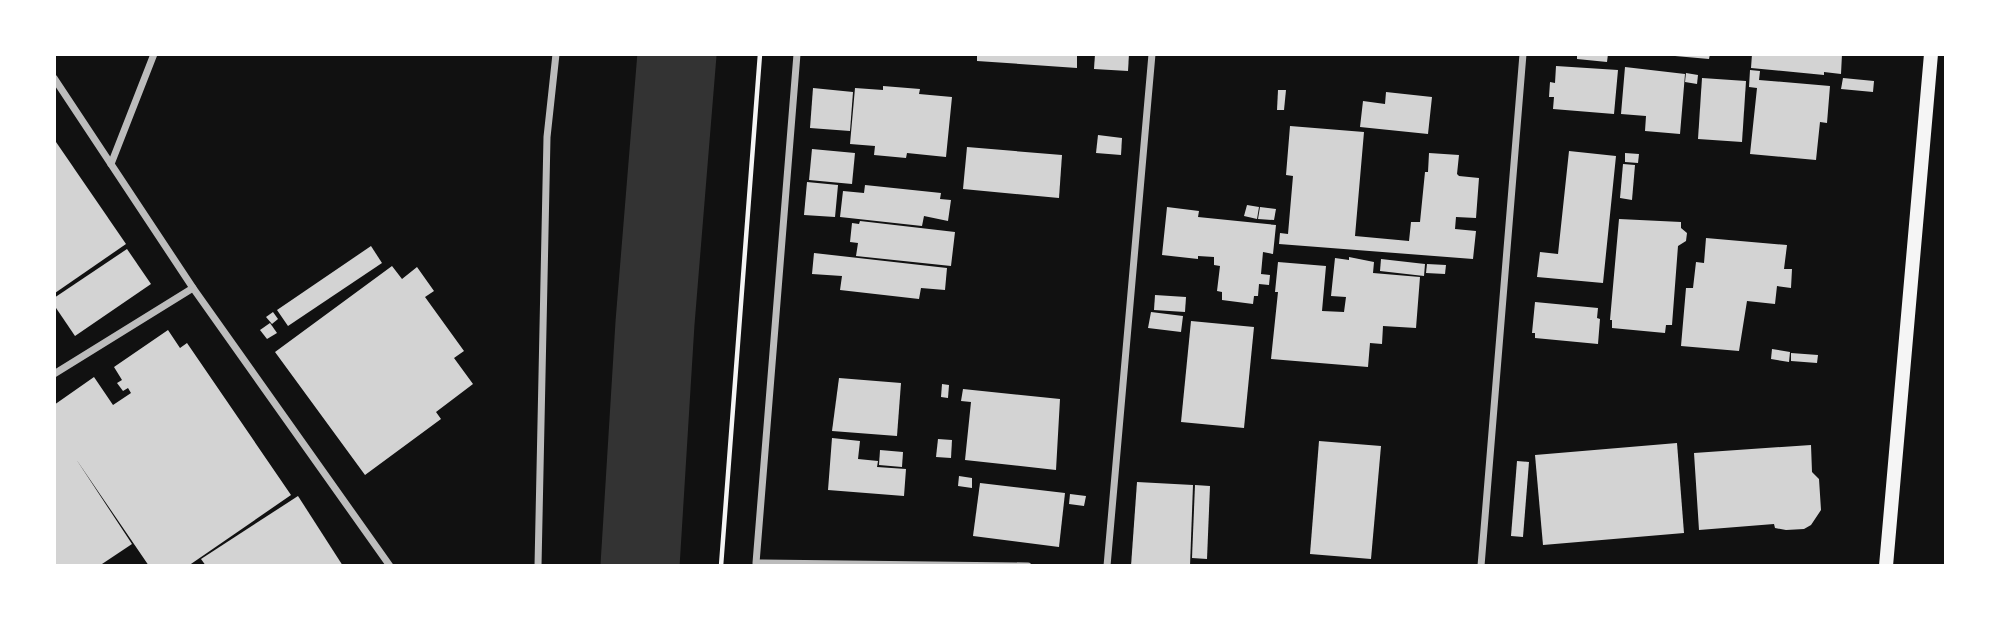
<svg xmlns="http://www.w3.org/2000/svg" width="2000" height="620" viewBox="0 0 2000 620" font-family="Montserrat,sans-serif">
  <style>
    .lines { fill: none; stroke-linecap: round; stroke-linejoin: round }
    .river { stroke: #333; stroke-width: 79 }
    .building { fill: #d3d3d3 }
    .path { stroke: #f5f5f5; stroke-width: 4.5 }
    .minor { stroke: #bcbcbc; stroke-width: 7 }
    .secondary { stroke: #f5f5f5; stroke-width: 14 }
  </style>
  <rect width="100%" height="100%" fill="#111"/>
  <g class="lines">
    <path class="river" d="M 640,566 L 655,323 L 677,54"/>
  </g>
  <g class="building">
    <path d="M 977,54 L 1077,54 L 1077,68 L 977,61 Z"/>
    <path d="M 1095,54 L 1129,54 L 1128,71 L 1094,69 Z"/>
    <path d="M 1577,54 L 1608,54 L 1607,62 L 1577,59 Z"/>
    <path d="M 1675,54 L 1710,54 L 1709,59 L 1675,56 Z"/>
    <path d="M 1752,54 L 1842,54 L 1841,74 L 1824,72 L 1824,75 L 1751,68 Z"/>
    <path d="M 1556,66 L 1618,70 L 1614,114 L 1553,109 L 1554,97 L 1549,97 L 1550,82 L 1555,83 Z"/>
    <path d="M 1625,67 L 1685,74 L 1680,134 L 1645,131 L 1646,116 L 1621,114 Z"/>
    <path d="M 1750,70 L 1760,71 L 1759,80 L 1830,86 L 1827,123 L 1820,122 L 1816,160 L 1750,154 L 1757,88 L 1749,87 Z"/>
    <path d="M 1686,73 L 1698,75 L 1697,84 L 1685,82 Z"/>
    <path d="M 1702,78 L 1746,81 L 1742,142 L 1698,139 Z"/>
    <path d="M 1843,78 L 1874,81 L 1873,92 L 1841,89 Z"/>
    <path d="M 883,86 L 920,89 L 919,94 L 952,97 L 946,157 L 907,153 L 906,158 L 874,155 L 875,146 L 850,144 L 855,88 L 883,90 Z"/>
    <path d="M 813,88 L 853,92 L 850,131 L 810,128 Z"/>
    <path d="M 1278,90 L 1286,90 L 1284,110 L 1277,110 Z"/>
    <path d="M 1386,92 L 1432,97 L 1428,134 L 1360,127 L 1363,101 L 1385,104 Z"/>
    <path d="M 1290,126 L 1364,132 L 1355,236 L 1409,241 L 1411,222 L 1420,222 L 1425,172 L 1428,172 L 1429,153 L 1459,155 L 1457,174 L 1459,176 L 1479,178 L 1476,218 L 1456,217 L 1455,229 L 1476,231 L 1473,259 L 1279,244 L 1280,233 L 1288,234 L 1293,176 L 1286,175 Z"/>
    <path d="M 1098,135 L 1122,138 L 1121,155 L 1096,153 Z"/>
    <path d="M 56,142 L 126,244 L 55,293 L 54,144 Z"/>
    <path d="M 967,147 L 1062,155 L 1059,198 L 963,189 Z"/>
    <path d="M 812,149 L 855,153 L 852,184 L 809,180 Z"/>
    <path d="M 1569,151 L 1616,156 L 1603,283 L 1537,277 L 1540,252 L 1558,254 Z"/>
    <path d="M 1625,153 L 1639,154 L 1638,163 L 1625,162 Z"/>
    <path d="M 1623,164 L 1635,165 L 1632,200 L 1620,198 Z"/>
    <path d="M 807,182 L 838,185 L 835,217 L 804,215 Z"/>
    <path d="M 865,185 L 941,193 L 940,199 L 951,200 L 948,221 L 924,216 L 922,226 L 840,217 L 843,191 L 864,193 Z"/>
    <path d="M 1247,205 L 1259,207 L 1257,219 L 1244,216 Z"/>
    <path d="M 1167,207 L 1199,211 L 1198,217 L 1276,225 L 1273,254 L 1263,252 L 1261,274 L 1270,275 L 1269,285 L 1259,284 L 1258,296 L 1254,296 L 1253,304 L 1222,300 L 1222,292 L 1217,291 L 1220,266 L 1214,265 L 1214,257 L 1198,256 L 1198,259 L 1162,255 Z"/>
    <path d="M 1260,207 L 1276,209 L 1274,220 L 1258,219 Z"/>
    <path d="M 1619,219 L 1681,222 L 1681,228 L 1687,233 L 1686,241 L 1678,246 L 1672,325 L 1666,325 L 1665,333 L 1612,328 L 1612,320 L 1610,320 Z"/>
    <path d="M 860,221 L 955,232 L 951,266 L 856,256 L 858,243 L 850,242 L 852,223 L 859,224 Z"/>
    <path d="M 1706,238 L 1787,245 L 1784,269 L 1792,269 L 1791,288 L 1777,286 L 1775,304 L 1747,301 L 1739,351 L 1681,346 L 1686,288 L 1693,288 L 1696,262 L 1704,263 Z"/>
    <path d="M 371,246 L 382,263 L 288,326 L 277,310 Z"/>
    <path d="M 127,249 L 151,284 L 75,336 L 54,305 L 54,298 Z"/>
    <path d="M 814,253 L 947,268 L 945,290 L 921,288 L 919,299 L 840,290 L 842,276 L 812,274 Z"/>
    <path d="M 1349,257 L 1374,262 L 1373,273 L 1420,277 L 1416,328 L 1383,326 L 1382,344 L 1370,343 L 1368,367 L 1271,359 L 1278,292 L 1275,292 L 1278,262 L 1326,266 L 1322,311 L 1344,312 L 1346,297 L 1331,296 L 1335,258 L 1349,260 Z"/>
    <path d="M 1381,259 L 1425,264 L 1424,276 L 1380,271 Z"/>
    <path d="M 1427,264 L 1446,265 L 1445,274 L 1426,273 Z"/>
    <path d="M 392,266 L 402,279 L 417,267 L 434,291 L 425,297 L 464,351 L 454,358 L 473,384 L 436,412 L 441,419 L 365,475 L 275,352 Z"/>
    <path d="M 1155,295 L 1186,297 L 1185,312 L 1154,310 Z"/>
    <path d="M 1535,302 L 1598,308 L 1597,318 L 1600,319 L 1598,344 L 1535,338 L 1535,333 L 1532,333 Z"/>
    <path d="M 273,312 L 278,319 L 272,324 L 266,317 Z"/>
    <path d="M 1151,312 L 1183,316 L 1181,332 L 1148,328 Z"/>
    <path d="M 1191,321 L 1254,327 L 1244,428 L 1181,422 Z"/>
    <path d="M 270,323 L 277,333 L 267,339 L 260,330 Z"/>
    <path d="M 168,330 L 180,348 L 187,343 L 291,495 L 188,566 L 149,566 L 76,459 L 132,544 L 99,566 L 54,566 L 54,405 L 94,377 L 113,405 L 131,393 L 128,388 L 123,391 L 117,383 L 122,380 L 114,367 Z"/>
    <path d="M 1772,349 L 1790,352 L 1789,362 L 1771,359 Z"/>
    <path d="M 1791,353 L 1818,355 L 1817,363 L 1791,361 Z"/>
    <path d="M 839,378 L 901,383 L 897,436 L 832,431 Z"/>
    <path d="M 942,384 L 949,385 L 948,398 L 941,397 Z"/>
    <path d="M 963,389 L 1060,399 L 1056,470 L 965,460 L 971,402 L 961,401 Z"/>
    <path d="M 832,438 L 860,441 L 858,459 L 878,461 L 877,467 L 906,469 L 904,496 L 828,490 Z"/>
    <path d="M 938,439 L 952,440 L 951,458 L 936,457 Z"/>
    <path d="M 1319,441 L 1381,446 L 1371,559 L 1310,554 Z"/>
    <path d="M 1677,443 L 1684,533 L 1543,545 L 1535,455 Z"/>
    <path d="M 1811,445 L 1812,472 L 1819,479 L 1821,510 L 1811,525 L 1804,529 L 1786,530 L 1775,528 L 1774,524 L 1699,530 L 1694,453 Z"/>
    <path d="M 880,450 L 903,452 L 902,467 L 879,465 Z"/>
    <path d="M 1517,461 L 1529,462 L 1523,537 L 1511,536 Z"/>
    <path d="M 959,476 L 972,478 L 972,488 L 958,486 Z"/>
    <path d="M 1137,482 L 1193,485 L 1190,566 L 1131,566 Z"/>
    <path d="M 980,483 L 1065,493 L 1059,547 L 973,536 Z"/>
    <path d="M 1195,485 L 1210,486 L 1207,559 L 1192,558 Z"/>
    <path d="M 1070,494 L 1086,496 L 1084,506 L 1069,504 Z"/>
    <path d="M 298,496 L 343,566 L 206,566 L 201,559 Z"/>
  </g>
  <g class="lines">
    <path class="path" d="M 721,566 L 760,54"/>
    <g class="minor">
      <path d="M 797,54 L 756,563 L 1028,566"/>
      <path d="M 54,78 L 193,288 L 390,566"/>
      <path d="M 111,164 L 154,54"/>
      <path d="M 54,374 L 193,288"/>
      <path d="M 538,566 L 547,137 L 556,54"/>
      <path d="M 1107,566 L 1152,54"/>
      <path d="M 1481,566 L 1523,54"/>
    </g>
    <path class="secondary" d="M 1886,566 L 1931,54"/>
  </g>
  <rect width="2000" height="620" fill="none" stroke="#ffffff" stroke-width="112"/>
</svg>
